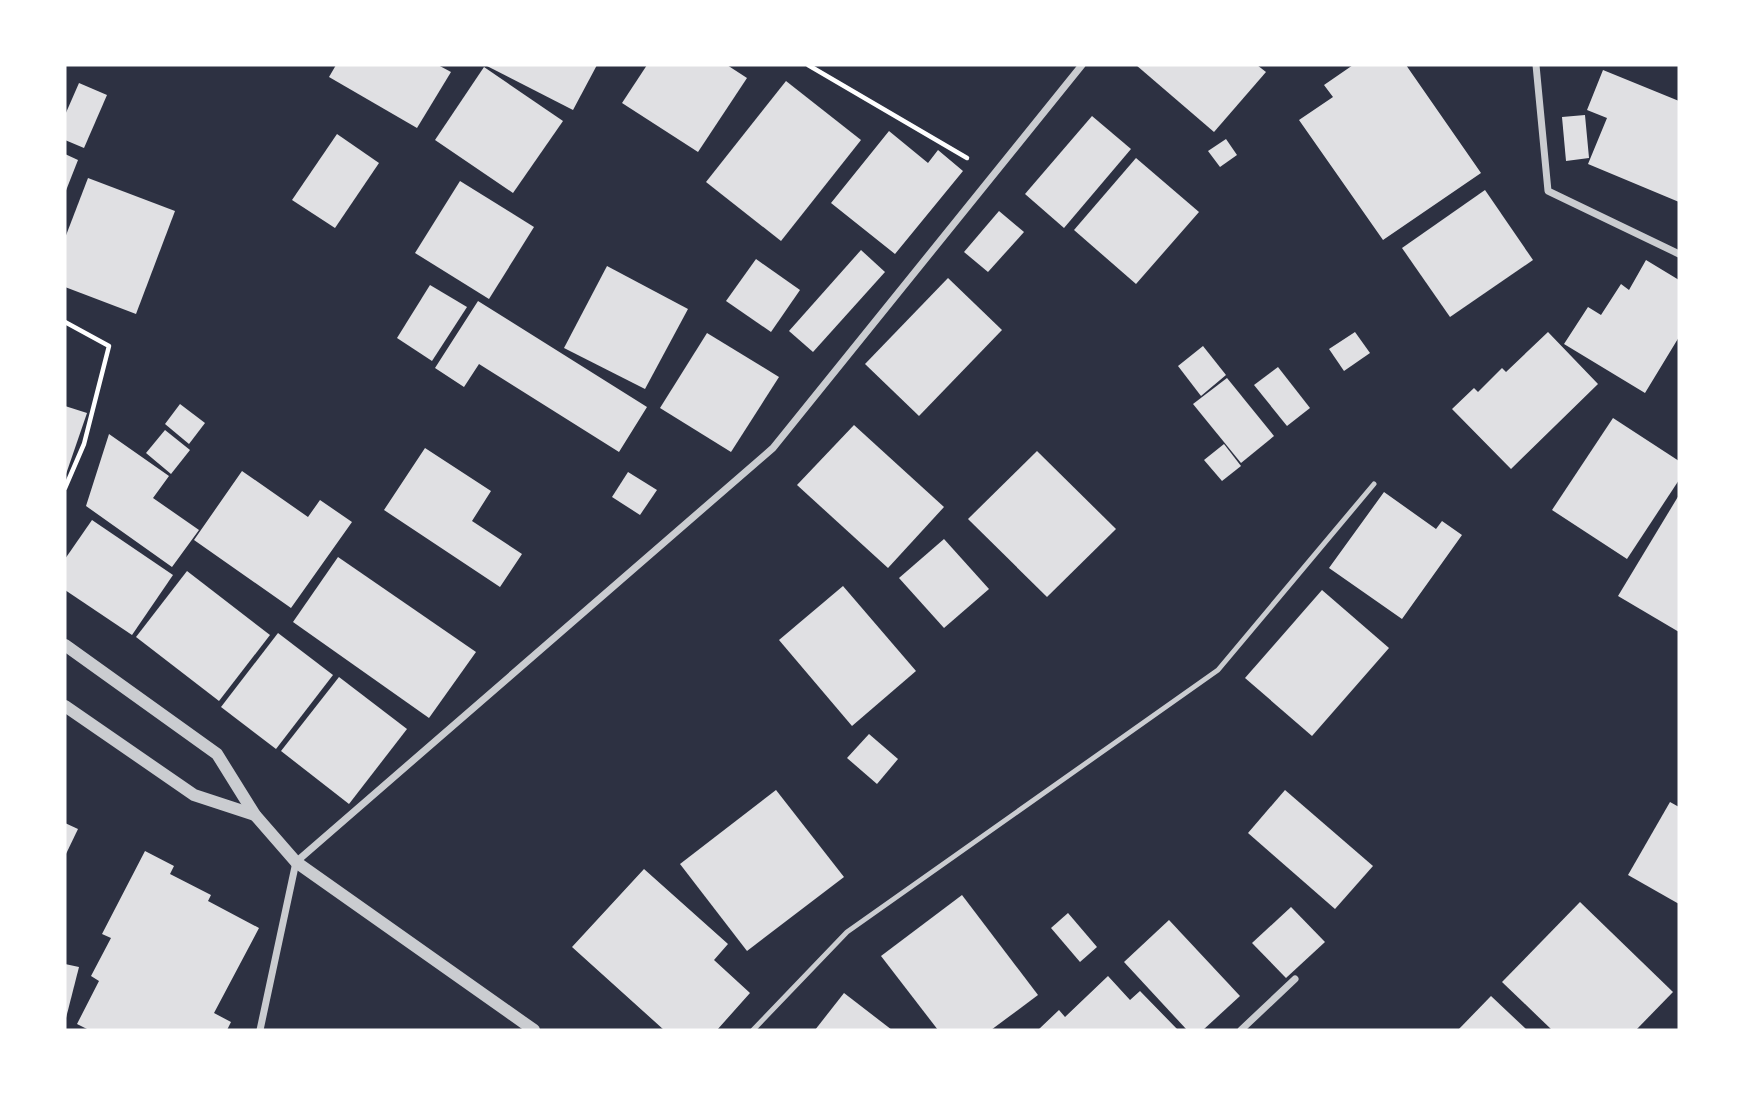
<svg xmlns="http://www.w3.org/2000/svg" width="1744" height="1095" viewBox="0 0 1744 1095" font-family="Jost,sans-serif">
  <style>
    .building { fill: #e0e0e3 }
    .lines { fill: none; stroke-linecap: round; stroke-linejoin: round }
    .path { stroke: #fff; stroke-width: 4.5 }
    .service { stroke: #caccd0; stroke-width: 5 }
    .minor { stroke: #caccd0; stroke-width: 7 }
    .tertiary { stroke: #caccd0; stroke-width: 12 }
  </style>
  <rect width="100%" height="100%" fill="#2d3142"/>
  <g class="building">
    <path d="M 336,65 L 438,65 L 451,72 L 417,128 L 329,77 Z"/>
    <path d="M 485,65 L 597,65 L 573,110 Z"/>
    <path d="M 647,65 L 727,65 L 747,78 L 698,152 L 622,103 Z"/>
    <path d="M 1136,65 L 1257,65 L 1266,72 L 1214,132 Z"/>
    <path d="M 1353,65 L 1406,65 L 1481,173 L 1383,240 L 1299,120 L 1333,97 L 1324,85 Z"/>
    <path d="M 484,67 L 563,121 L 513,193 L 435,140 Z"/>
    <path d="M 1603,70 L 1679,101 L 1679,202 L 1588,164 L 1607,118 L 1587,110 Z"/>
    <path d="M 786,81 L 861,140 L 781,241 L 706,182 Z"/>
    <path d="M 79,83 L 107,95 L 84,148 L 65,140 L 65,115 Z"/>
    <path d="M 1585,115 L 1589,158 L 1566,161 L 1562,117 Z"/>
    <path d="M 1092,116 L 1131,149 L 1064,228 L 1025,194 Z"/>
    <path d="M 889,131 L 928,163 L 938,150 L 963,171 L 895,254 L 831,203 Z"/>
    <path d="M 337,134 L 379,163 L 335,228 L 292,200 Z"/>
    <path d="M 1226,139 L 1237,155 L 1220,167 L 1208,151 Z"/>
    <path d="M 65,154 L 78,160 L 65,193 Z"/>
    <path d="M 1136,158 L 1199,212 L 1136,284 L 1074,230 Z"/>
    <path d="M 88,178 L 175,211 L 136,314 L 65,287 L 65,238 Z"/>
    <path d="M 460,181 L 534,227 L 489,299 L 415,253 Z"/>
    <path d="M 1485,190 L 1533,260 L 1450,317 L 1402,248 Z"/>
    <path d="M 999,211 L 1024,232 L 988,272 L 964,252 Z"/>
    <path d="M 861,250 L 885,272 L 813,352 L 789,331 Z"/>
    <path d="M 756,259 L 800,290 L 771,332 L 726,301 Z"/>
    <path d="M 1646,260 L 1679,280 L 1679,337 L 1645,393 L 1564,344 L 1588,307 L 1601,315 L 1621,284 L 1629,290 Z"/>
    <path d="M 607,266 L 688,309 L 645,389 L 564,348 Z"/>
    <path d="M 948,278 L 1002,330 L 919,416 L 865,364 Z"/>
    <path d="M 430,285 L 467,307 L 432,361 L 397,338 Z"/>
    <path d="M 478,301 L 647,407 L 619,452 L 479,364 L 464,387 L 435,368 Z"/>
    <path d="M 1355,332 L 1370,353 L 1344,371 L 1329,349 Z"/>
    <path d="M 1548,332 L 1598,384 L 1511,469 L 1452,409 L 1474,388 L 1478,392 L 1502,368 L 1506,372 Z"/>
    <path d="M 707,333 L 779,377 L 731,452 L 660,408 Z"/>
    <path d="M 1203,346 L 1226,375 L 1201,396 L 1178,366 Z"/>
    <path d="M 1278,367 L 1310,408 L 1287,426 L 1254,385 Z"/>
    <path d="M 1227,378 L 1274,436 L 1241,463 L 1193,404 Z"/>
    <path d="M 180,404 L 205,423 L 189,444 L 165,424 Z"/>
    <path d="M 65,406 L 87,413 L 65,477 Z"/>
    <path d="M 1613,418 L 1679,461 L 1679,480 L 1627,559 L 1552,510 Z"/>
    <path d="M 854,425 L 944,507 L 888,568 L 797,485 Z"/>
    <path d="M 165,430 L 190,450 L 171,474 L 146,453 Z"/>
    <path d="M 109,434 L 169,476 L 153,498 L 199,530 L 172,567 L 86,506 Z"/>
    <path d="M 1224,444 L 1241,466 L 1222,481 L 1204,460 Z"/>
    <path d="M 425,448 L 491,491 L 472,521 L 522,554 L 500,587 L 384,510 Z"/>
    <path d="M 1037,451 L 1116,529 L 1047,597 L 968,519 Z"/>
    <path d="M 242,471 L 308,517 L 320,500 L 352,522 L 291,608 L 194,540 Z"/>
    <path d="M 628,472 L 657,490 L 640,515 L 612,497 Z"/>
    <path d="M 1384,492 L 1436,529 L 1442,521 L 1462,535 L 1402,619 L 1329,568 Z"/>
    <path d="M 1679,495 L 1679,632 L 1618,596 Z"/>
    <path d="M 92,520 L 173,575 L 132,635 L 65,590 L 65,559 Z"/>
    <path d="M 944,539 L 989,589 L 944,628 L 899,578 Z"/>
    <path d="M 338,557 L 476,652 L 429,718 L 293,622 Z"/>
    <path d="M 187,571 L 270,635 L 219,701 L 136,637 Z"/>
    <path d="M 843,586 L 916,671 L 852,726 L 779,640 Z"/>
    <path d="M 1322,590 L 1389,648 L 1312,736 L 1245,678 Z"/>
    <path d="M 278,633 L 333,675 L 276,749 L 221,707 Z"/>
    <path d="M 339,677 L 407,729 L 349,804 L 281,751 Z"/>
    <path d="M 869,734 L 898,759 L 877,784 L 847,758 Z"/>
    <path d="M 776,790 L 844,877 L 747,951 L 680,864 Z"/>
    <path d="M 1285,790 L 1373,866 L 1335,909 L 1248,833 Z"/>
    <path d="M 1670,802 L 1679,807 L 1679,904 L 1628,875 Z"/>
    <path d="M 65,823 L 78,829 L 65,856 Z"/>
    <path d="M 145,851 L 174,866 L 170,874 L 211,895 L 208,901 L 259,928 L 214,1013 L 231,1022 L 227,1030 L 89,1030 L 77,1024 L 99,981 L 91,976 L 111,938 L 102,934 Z"/>
    <path d="M 644,869 L 728,944 L 714,960 L 750,993 L 717,1030 L 664,1030 L 572,947 Z"/>
    <path d="M 962,895 L 1038,995 L 991,1030 L 938,1030 L 881,956 Z"/>
    <path d="M 1580,902 L 1673,992 L 1636,1030 L 1552,1030 L 1502,982 Z"/>
    <path d="M 1291,907 L 1325,942 L 1286,978 L 1252,943 Z"/>
    <path d="M 1068,913 L 1097,947 L 1080,962 L 1051,928 Z"/>
    <path d="M 1169,920 L 1240,996 L 1203,1030 L 1187,1030 L 1124,962 Z"/>
    <path d="M 65,964 L 79,967 L 66,1018 L 65,1017 Z"/>
    <path d="M 1108,976 L 1130,1000 L 1140,991 L 1178,1030 L 1038,1030 L 1059,1010 L 1065,1017 Z"/>
    <path d="M 844,993 L 892,1030 L 815,1030 Z"/>
    <path d="M 1491,996 L 1527,1030 L 1458,1030 Z"/>
  </g>
  <g class="lines">
    <g class="path">
      <path d="M 808,65 L 967,158"/>
      <path d="M 65,322 L 109,346 L 84,444 L 65,488"/>
    </g>
    <path class="service" d="M 753,1030 L 847,932 L 1218,670 L 1374,484"/>
    <g class="minor">
      <path d="M 1536,65 L 1548,191 L 1679,254"/>
      <path d="M 260,1030 L 296,862 L 773,448 L 1082,65"/>
      <path d="M 1241,1030 L 1295,979"/>
    </g>
    <g class="tertiary">
      <path d="M 65,645 L 217,754 L 255,815 L 296,862 L 534,1030"/>
      <path d="M 65,706 L 194,795 L 255,815"/>
    </g>
  </g>
  <rect width="1744" height="1095" fill="none" stroke="#ffffff" stroke-width="133"/>
</svg>
